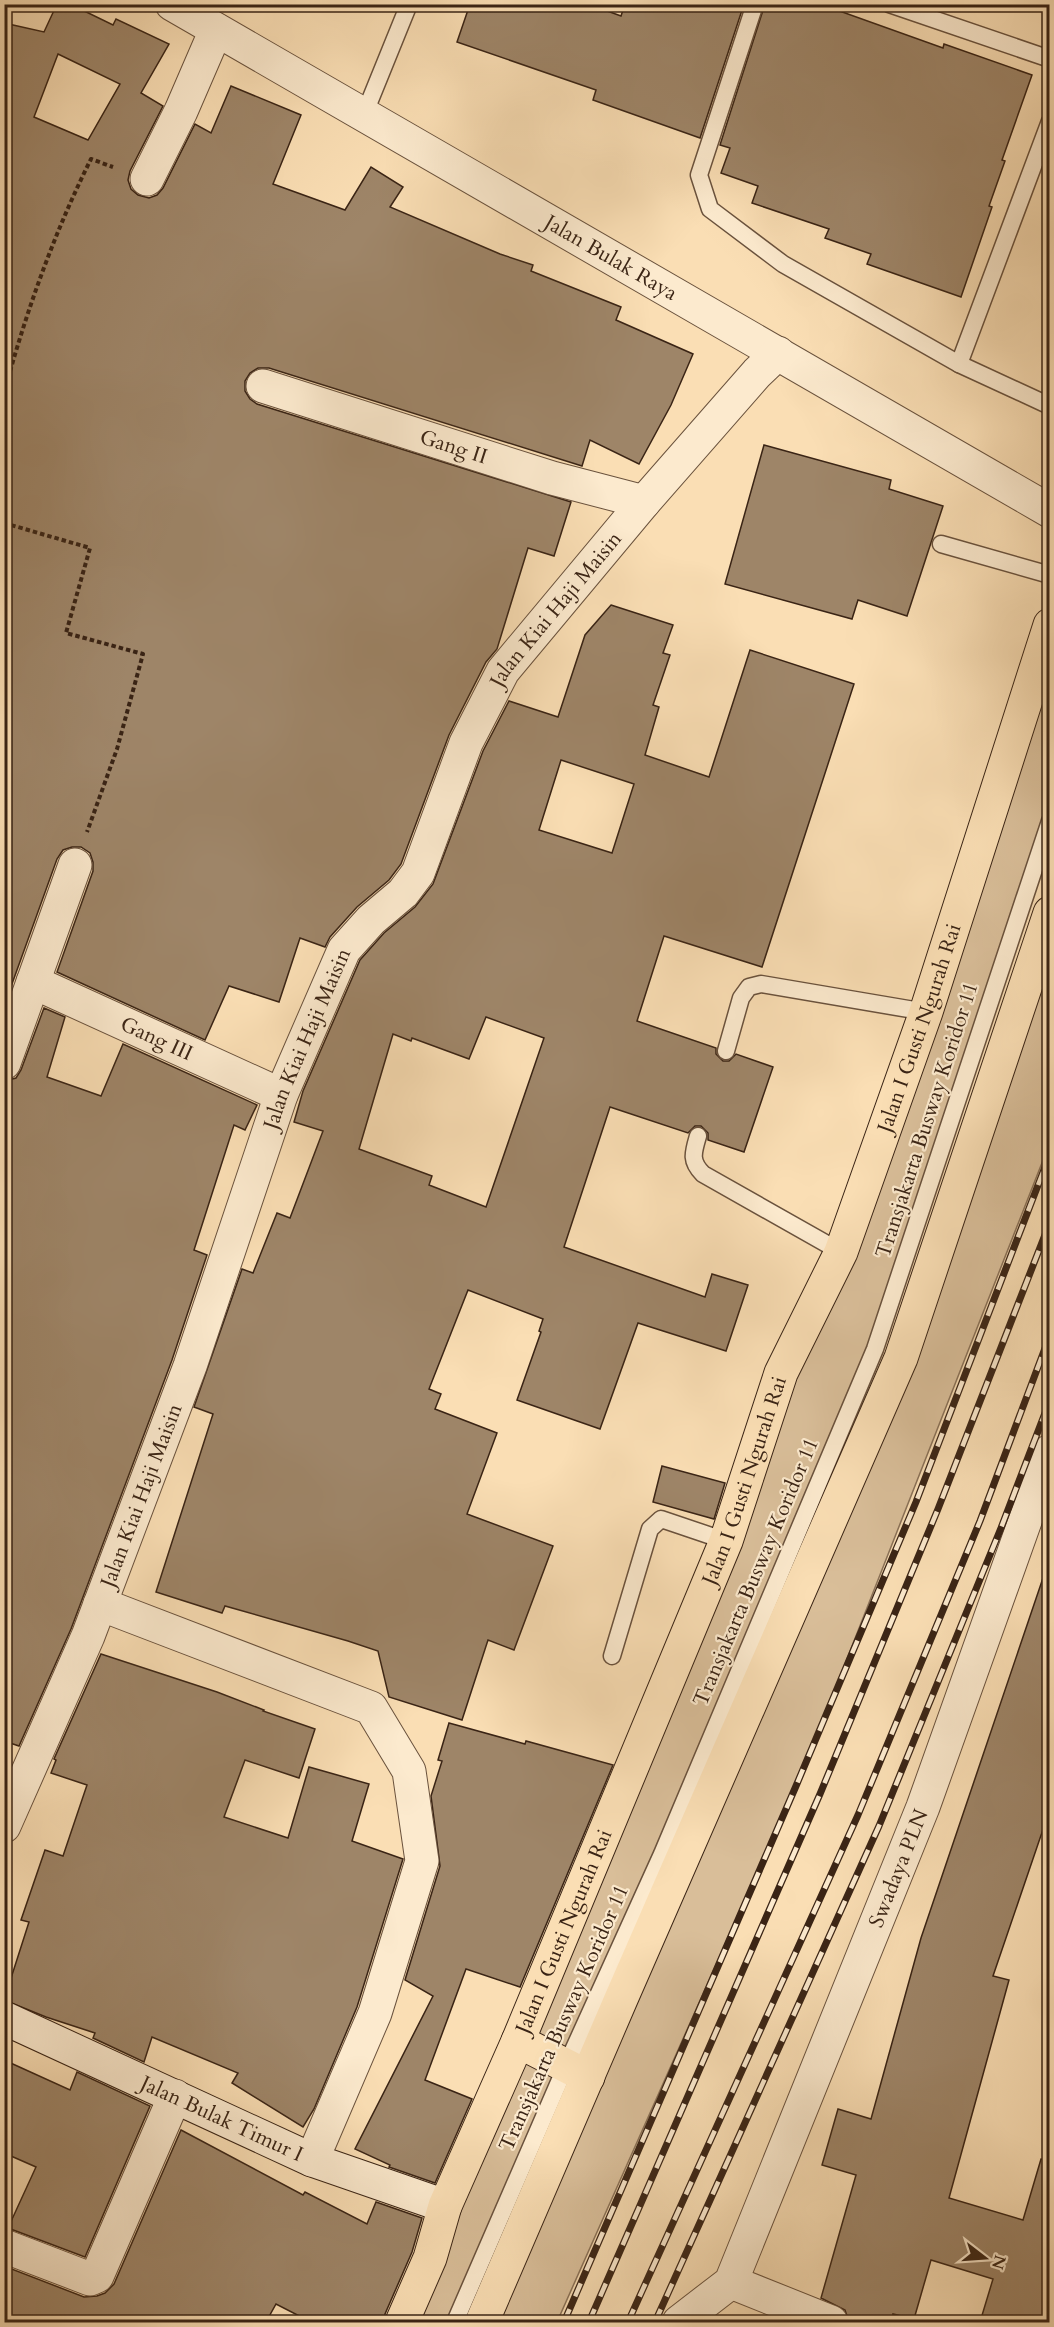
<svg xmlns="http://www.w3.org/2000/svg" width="1054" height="2327" viewBox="0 0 1054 2327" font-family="Cardo,serif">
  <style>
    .green { fill: #d9be99; stroke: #8a7157; stroke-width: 1.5 }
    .building { fill: #9e8568; stroke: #3a2415; stroke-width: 1.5; fill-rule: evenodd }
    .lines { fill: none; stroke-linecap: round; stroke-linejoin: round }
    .lane-casing { stroke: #6a523d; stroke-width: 19 }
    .street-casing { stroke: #6a523d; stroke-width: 35 }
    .secondary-casing { stroke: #3a2415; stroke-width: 35 }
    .primary-casing { stroke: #3a2415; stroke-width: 35 }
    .path { stroke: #3a2415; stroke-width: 4; stroke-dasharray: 4.5 3; stroke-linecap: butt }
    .lane { stroke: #fceace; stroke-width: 16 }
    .street { stroke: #fceace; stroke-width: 33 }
    .secondary { stroke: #fceace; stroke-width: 33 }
    .primary { stroke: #fadeb4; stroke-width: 33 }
    .rail-casing { stroke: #3a2415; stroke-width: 7 }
    .rail { stroke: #fceace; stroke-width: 4.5; stroke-dasharray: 14; stroke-linecap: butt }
    .labels { text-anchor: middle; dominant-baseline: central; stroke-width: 4.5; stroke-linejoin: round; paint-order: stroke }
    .street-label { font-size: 21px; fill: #3a2415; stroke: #fceace }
  </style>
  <rect width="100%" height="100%" fill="#fadeb4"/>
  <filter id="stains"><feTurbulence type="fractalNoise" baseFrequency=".00333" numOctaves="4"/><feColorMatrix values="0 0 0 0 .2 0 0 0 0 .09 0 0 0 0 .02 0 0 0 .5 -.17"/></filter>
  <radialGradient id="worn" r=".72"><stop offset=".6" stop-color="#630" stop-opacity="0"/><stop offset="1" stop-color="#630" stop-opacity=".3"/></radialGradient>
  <g class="green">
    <path d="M 1049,625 L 1049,821 L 875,1349 L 455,2322 L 401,2322 L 726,1541 Z"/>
    <path d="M 1049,913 L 1049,1145 L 808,1758 L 557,2322 L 482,2322 L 901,1358 Z"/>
  </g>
  <g class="building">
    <path d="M 57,4 L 70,4 L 113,25 L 116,19 L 169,44 L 141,93 L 163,106 L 130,171 L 128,180 L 131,189 L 138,195 L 149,198 L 157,195 L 163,188 L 195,124 L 211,133 L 231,86 L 301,115 L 273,184 L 345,210 L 371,167 L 403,187 L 390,207 L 500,254 L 533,265 L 531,271 L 621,307 L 616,320 L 693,354 L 671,405 L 639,464 L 590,440 L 582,466 L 269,368 L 258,368 L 250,373 L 245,381 L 245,391 L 250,399 L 257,404 L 571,502 L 554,556 L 528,548 L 497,649 L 486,662 L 449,735 L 401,864 L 389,880 L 357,907 L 330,937 L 325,947 L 300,938 L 279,1002 L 229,986 L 205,1040 L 57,972 L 93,871 L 93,862 L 90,853 L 81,847 L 72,847 L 63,850 L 57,859 L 4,1006 L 4,23 L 44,32 ZM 58,54 L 120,84 L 88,140 L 34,117 Z"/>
    <path d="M 470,4 L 588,4 L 621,16 L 625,4 L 744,4 L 700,138 L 593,100 L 596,90 L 457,42 Z"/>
    <path d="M 765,4 L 820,4 L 943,48 L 944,44 L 1032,75 L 1002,160 L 1005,161 L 989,206 L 992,207 L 961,297 L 867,264 L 871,254 L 825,238 L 829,229 L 752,203 L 758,186 L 721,173 L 730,148 L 720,145 Z"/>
    <path d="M 764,445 L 891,480 L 889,489 L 943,506 L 907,616 L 858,600 L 852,619 L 725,584 Z"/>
    <path d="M 611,605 L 673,625 L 663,653 L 670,655 L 653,705 L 659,707 L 645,755 L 709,777 L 750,650 L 854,684 L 762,967 L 664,936 L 637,1021 L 716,1048 L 716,1054 L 723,1061 L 729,1061 L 736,1054 L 773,1067 L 744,1152 L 708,1140 L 708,1133 L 701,1126 L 695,1126 L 688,1133 L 610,1107 L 564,1247 L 705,1297 L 712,1274 L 748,1285 L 726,1351 L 638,1323 L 600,1429 L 517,1400 L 541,1332 L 539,1331 L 543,1319 L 468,1290 L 429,1389 L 441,1394 L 435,1409 L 497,1433 L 467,1514 L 553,1546 L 514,1650 L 488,1640 L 462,1720 L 389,1697 L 378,1651 L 348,1641 L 225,1606 L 222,1613 L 156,1592 L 213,1414 L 194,1407 L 242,1269 L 253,1273 L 277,1213 L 290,1218 L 323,1131 L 294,1122 L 303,1091 L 360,960 L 384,933 L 415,907 L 433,884 L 483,751 L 509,701 L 558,717 L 585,635 ZM 561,760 L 634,784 L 612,853 L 539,830 ZM 486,1017 L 544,1038 L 486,1207 L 429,1185 L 432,1176 L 359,1149 L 393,1034 L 411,1041 L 412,1038 L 469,1059 Z"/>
    <path d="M 44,1008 L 65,1017 L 47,1077 L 101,1096 L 123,1044 L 257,1105 L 245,1130 L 234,1125 L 194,1250 L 207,1255 L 172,1360 L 71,1629 L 19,1746 L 4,1741 L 4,1081 L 16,1078 L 21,1070 Z"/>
    <path d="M 662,1466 L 725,1483 L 714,1519 L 653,1502 Z"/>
    <path d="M 1044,1575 L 1050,1575 L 1050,1809 L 993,1976 L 1009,1980 L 949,2198 L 1023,2220 L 1041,2159 L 1050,2160 L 1050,2322 L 980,2322 L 993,2279 L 931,2260 L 914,2319 L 893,2314 L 892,2322 L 849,2322 L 845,2310 L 821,2298 L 856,2175 L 822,2165 L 838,2109 L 871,2119 L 921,1938 Z"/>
    <path d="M 101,1654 L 217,1692 L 264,1710 L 263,1711 L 315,1729 L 299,1778 L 245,1760 L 224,1817 L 288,1838 L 309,1767 L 369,1784 L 352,1841 L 403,1859 L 357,2007 L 314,2109 L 303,2127 L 232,2083 L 238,2073 L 152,2037 L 144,2062 L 93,2038 L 95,2033 L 46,2017 L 4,2000 L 29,1922 L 21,1920 L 45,1850 L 63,1856 L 87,1785 L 51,1773 L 56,1760 L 54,1759 Z"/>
    <path d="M 449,1723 L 525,1744 L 526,1741 L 613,1765 L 520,1987 L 466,1969 L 425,2080 L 472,2099 L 435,2183 L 389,2167 L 390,2165 L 355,2149 L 433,1996 L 405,1980 L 440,1866 L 431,1796 L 442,1761 L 438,1760 Z"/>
    <path d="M 4,2060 L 70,2090 L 77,2072 L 150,2106 L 85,2257 L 8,2228 L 36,2167 L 4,2153 Z"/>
    <path d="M 181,2130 L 303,2195 L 305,2192 L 367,2224 L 376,2202 L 422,2218 L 412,2252 L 385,2314 L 384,2322 L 311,2322 L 276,2304 L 266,2322 L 4,2322 L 4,2266 L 84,2297 L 97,2296 L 105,2293 L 114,2284 Z"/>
  </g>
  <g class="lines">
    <defs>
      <g id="lane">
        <path d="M 755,4 L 699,175 L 710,209 L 783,264 L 959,364 L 1050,406"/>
        <path d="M 889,4 L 1050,59"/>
        <path d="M 364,115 L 409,4"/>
        <path d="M 959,364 L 1050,121"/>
        <path d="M 941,544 L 1050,575"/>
        <path d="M 726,1051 L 741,998 L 749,987 L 761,984 L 926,1012"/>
        <path d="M 698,1136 C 693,1153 690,1161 703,1174 L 841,1252"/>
        <path d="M 612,1656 L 650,1529 L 661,1519 L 726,1541"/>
        <path d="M 455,2322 L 566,2066 L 662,1854 L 875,1349 L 1050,821"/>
      </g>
      <g id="street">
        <path id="s1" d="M 172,4 L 1050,511"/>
        <path d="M 147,179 L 181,111 L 216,30"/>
        <path id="s2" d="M 263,386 L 552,478 L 644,502"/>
        <path id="s3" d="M 33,982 L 281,1095"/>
        <path d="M 4,1063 L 75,865"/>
        <path d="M 100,1604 L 371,1708 L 409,1771 L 422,1861 L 375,2013 L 312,2160"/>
        <path id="s4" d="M 4,1826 L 88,1636 L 190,1366 L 281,1095 L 344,950 L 371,920 L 403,893 L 418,873 L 466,743 L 503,671 L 644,502 L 757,373 L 778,353"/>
        <path d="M 4,2246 L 90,2279 L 97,2276 L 175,2096"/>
        <path d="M 731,2282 L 831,2322"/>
        <path id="s5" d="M 679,2322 L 731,2282 L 923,1807 L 1050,1451"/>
      </g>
      <g id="secondary">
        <path id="s6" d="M 4,2018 L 312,2160 L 445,2206"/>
      </g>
      <g id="primary">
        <path d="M 518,2041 L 588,2077"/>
        <path id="s7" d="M 402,2322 L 430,2258 L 445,2206 L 518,2041 L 726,1541 L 781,1373 L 841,1252 L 926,1012 L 1050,625"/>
        <path d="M 482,2322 L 621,1999 L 901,1358 L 1050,913"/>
      </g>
    </defs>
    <use href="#lane" class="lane-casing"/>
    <use href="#street" class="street-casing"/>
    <use href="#secondary" class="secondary-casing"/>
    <use href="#primary" class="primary-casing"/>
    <g class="path">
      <path d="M 4,393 C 26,312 54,233 91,159 L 113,167"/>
      <path d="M 4,523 L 90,548 L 66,633 L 143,654 L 117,749 L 87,832"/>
    </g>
    <use href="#lane" class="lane"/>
    <use href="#street" class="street"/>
    <use href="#secondary" class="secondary"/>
    <use href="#primary" class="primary"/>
    <defs>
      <g id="rail">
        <path d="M 564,2322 L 796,1786 L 916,1502 L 1050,1154"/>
        <path d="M 589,2322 L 820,1794 L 938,1509 L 1050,1222"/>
        <path d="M 628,2322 L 858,1815 L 980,1521 L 1050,1335"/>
        <path d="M 655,2322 L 879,1826 L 1001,1528 L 1050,1400"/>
      </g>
    </defs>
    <use href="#rail" class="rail-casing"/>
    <use href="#rail" class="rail"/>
  </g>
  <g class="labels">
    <g class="street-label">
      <text stroke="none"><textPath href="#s1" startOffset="507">Jalan Bulak Raya</textPath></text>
      <text stroke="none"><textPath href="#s2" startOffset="200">Gang II</textPath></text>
      <text stroke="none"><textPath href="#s4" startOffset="1348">Jalan Kiai Haji Maisin</textPath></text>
      <text stroke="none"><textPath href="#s7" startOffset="1395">Jalan I Gusti Ngurah Rai</textPath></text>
      <text stroke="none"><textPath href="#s3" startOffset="136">Gang III</textPath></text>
      <text stroke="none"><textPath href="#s4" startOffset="844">Jalan Kiai Haji Maisin</textPath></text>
      <text transform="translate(927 1120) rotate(-72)">Transjakarta Busway Koridor 11</text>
      <text stroke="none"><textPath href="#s7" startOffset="909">Jalan I Gusti Ngurah Rai</textPath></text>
      <text stroke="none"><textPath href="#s4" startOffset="358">Jalan Kiai Haji Maisin</textPath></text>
      <text transform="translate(756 1572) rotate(-67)">Transjakarta Busway Koridor 11</text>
      <text stroke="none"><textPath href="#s5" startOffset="512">Swadaya PLN</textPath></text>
      <text stroke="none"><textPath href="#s7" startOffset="423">Jalan I Gusti Ngurah Rai</textPath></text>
      <text transform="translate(564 2018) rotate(-66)">Transjakarta Busway Koridor 11</text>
      <text stroke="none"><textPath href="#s6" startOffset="240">Jalan Bulak Timur I</textPath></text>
    </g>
  </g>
  <rect width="1054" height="2327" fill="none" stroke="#fadeb4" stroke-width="24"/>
  <rect x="6" y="6" width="1042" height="2315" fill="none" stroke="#3a2415" stroke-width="3"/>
  <rect x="12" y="12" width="1030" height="2303" fill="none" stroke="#3a2415" stroke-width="1.5"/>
  <g transform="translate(985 2258) rotate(107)" stroke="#fceace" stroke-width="4.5" paint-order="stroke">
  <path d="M0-4.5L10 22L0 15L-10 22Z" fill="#3a2415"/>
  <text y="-9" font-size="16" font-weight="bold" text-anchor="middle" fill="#3a2415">N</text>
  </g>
  <rect width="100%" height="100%" filter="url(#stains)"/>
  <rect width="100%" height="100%" fill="url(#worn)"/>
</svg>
